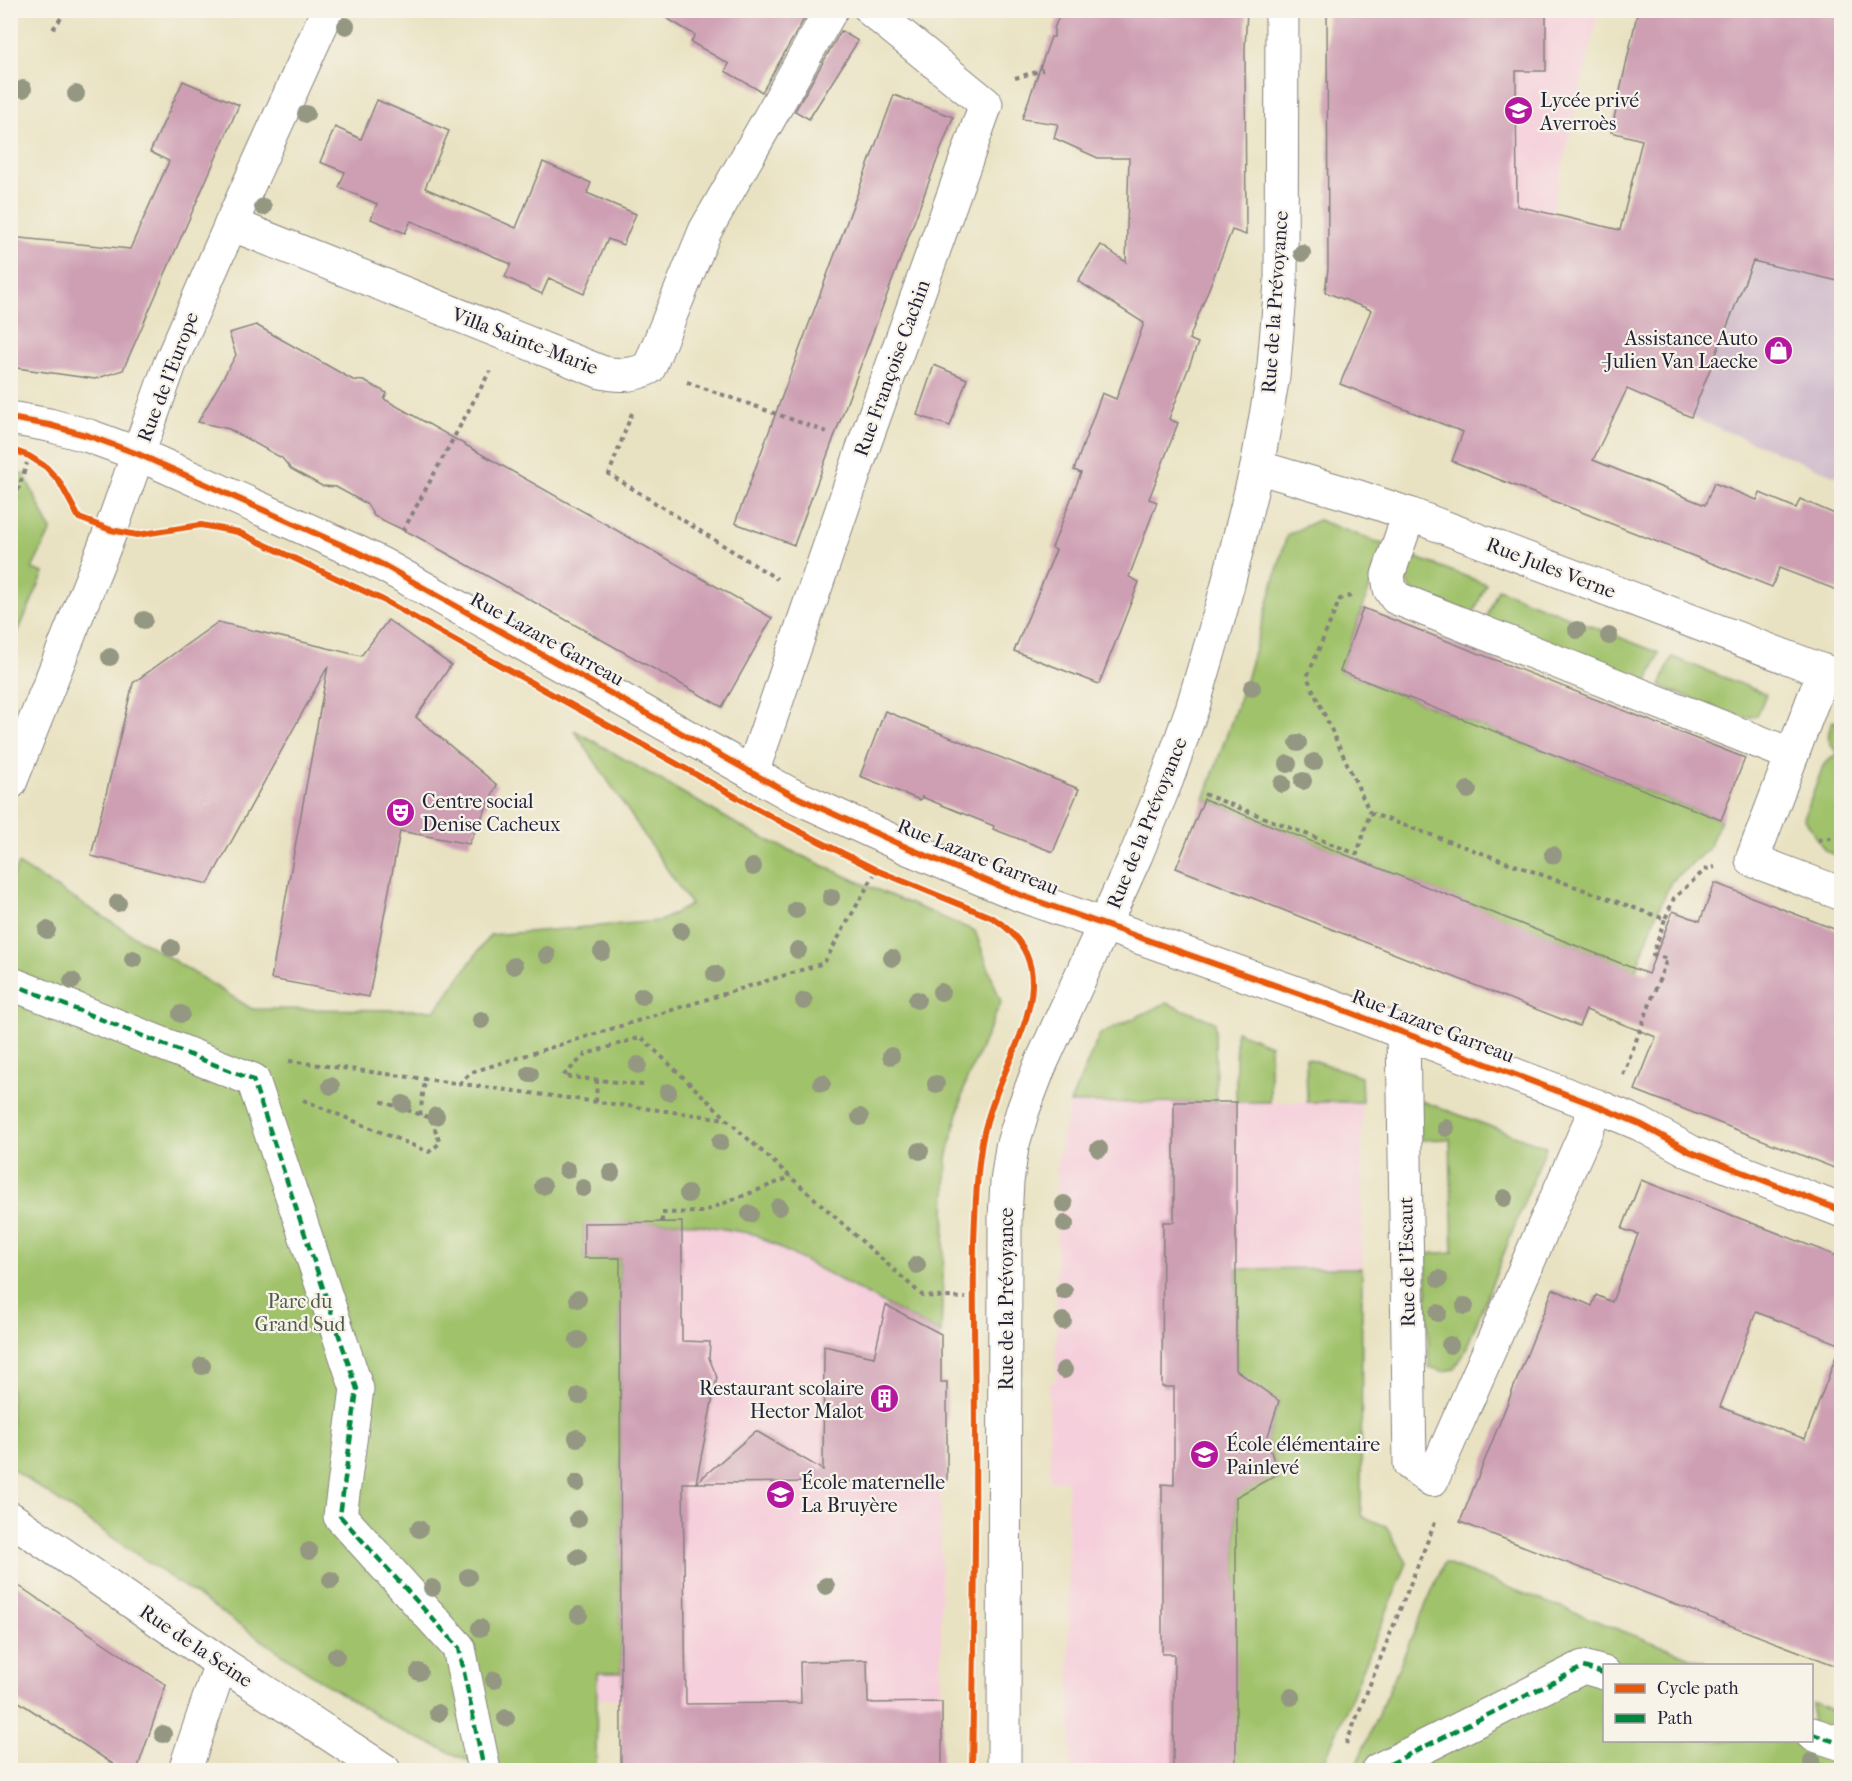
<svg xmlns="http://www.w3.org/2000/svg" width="1852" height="1781" viewBox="0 0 1852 1781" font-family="'IM FELL French Canon',serif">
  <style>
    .built { fill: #f5cfdb }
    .industrial { fill: #d1bdcc }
    .green { fill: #a0c26b; stroke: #617253; stroke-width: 1.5 }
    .building { fill: #ce9fb3 }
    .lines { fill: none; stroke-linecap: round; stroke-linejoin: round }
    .minor-casing { stroke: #86827e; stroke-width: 35 }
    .path { stroke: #86827e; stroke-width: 4; stroke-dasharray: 4.5 4.5; stroke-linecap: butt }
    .minor { stroke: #fff; stroke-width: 33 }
    .quiet { stroke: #00873e; stroke-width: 4.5; stroke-dasharray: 9 4.5; stroke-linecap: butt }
    .cycleway-casing { stroke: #f7f3e8; stroke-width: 10 }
    .cycleway { stroke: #e8590c; stroke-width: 6 }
    .tree { fill: #949781 }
    .labels { text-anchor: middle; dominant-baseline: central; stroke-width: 4.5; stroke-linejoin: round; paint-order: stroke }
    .poi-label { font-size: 20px; fill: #22223b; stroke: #f7f3e8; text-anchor: start }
    .street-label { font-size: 20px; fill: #22223b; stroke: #f7f3e8 }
    .park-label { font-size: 20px; fill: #4e5a4c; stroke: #f7f3e8 }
  </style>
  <rect width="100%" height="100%" fill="#f7f3e8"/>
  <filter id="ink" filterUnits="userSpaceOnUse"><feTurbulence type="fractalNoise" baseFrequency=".0167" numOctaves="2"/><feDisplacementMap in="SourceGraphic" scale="12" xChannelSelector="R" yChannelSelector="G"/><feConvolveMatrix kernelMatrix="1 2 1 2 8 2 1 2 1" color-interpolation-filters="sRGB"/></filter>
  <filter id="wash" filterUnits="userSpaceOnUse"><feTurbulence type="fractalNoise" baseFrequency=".008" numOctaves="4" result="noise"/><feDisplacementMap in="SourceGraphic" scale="24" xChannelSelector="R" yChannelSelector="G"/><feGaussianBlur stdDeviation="1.35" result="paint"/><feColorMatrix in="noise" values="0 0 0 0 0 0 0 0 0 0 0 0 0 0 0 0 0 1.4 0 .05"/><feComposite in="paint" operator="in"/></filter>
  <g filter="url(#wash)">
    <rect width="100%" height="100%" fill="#e9e2c2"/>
    <g class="built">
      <path d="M 1463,11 L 1599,11 L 1551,214 L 1712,252 L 1651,400 L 1328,269 L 1328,213 L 1463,212 Z"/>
      <path d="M 1362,1102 L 1361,1516 L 1236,1769 L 1071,1770 L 1067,1481 L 1050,1480 L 1049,1431 L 1049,1383 L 1056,1382 L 1057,1163 L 1070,1103 Z"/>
      <path d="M 682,1222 L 754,1234 L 941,1334 L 941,1382 L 947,1382 L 947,1481 L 940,1482 L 942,1770 L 621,1699 L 598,1699 L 597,1673 L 621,1673 L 620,1259 L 584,1258 L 584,1223 Z"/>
    </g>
    <path class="industrial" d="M 1753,261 L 1841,282 L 1841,478 L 1691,417 Z"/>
    <g class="green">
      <path d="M 11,473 L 24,474 L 51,530 L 32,569 L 44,573 L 11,648 Z"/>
      <path d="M 1318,520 L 1385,545 L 1340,671 L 1721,820 L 1708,849 L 1671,882 L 1656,915 L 1636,970 L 1204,799 L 1246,680 L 1287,535 Z"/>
      <path d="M 1409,555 L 1486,584 L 1473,615 L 1413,591 L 1401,574 Z"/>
      <path d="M 1498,589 L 1659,653 L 1648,682 L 1486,619 Z"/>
      <path d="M 1672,657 L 1766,694 L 1757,716 L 1742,718 L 1660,686 Z"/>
      <path d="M 1833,721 L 1841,724 L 1841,857 L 1825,851 L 1804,818 L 1823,766 L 1837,753 C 1827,741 1826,735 1833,721 Z"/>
      <path d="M 574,730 L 752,833 L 868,886 L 975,931 L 1001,1002 L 965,1084 L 947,1158 L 941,1334 L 754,1234 L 682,1222 L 584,1224 L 584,1258 L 620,1258 L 621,1673 L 597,1673 L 596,1770 L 489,1770 L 396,1728 L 326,1684 L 11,1468 L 10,883 L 18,864 L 252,1009 L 436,1010 L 490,935 L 660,921 L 691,905 Z"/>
      <path d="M 1166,1003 L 1215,1022 L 1216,1102 L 1070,1103 L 1100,1034 Z"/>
      <path d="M 1236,1031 L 1270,1045 L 1270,1102 L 1236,1102 Z"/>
      <path d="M 1306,1058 L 1361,1076 L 1362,1102 L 1307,1102 Z"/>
      <path d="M 1419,1100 L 1546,1147 L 1464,1354 L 1454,1369 L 1443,1371 L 1429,1367 L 1426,1254 L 1453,1252 L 1450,1139 L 1421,1140 Z"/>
      <path d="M 1362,1268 L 1361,1516 L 1386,1526 L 1407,1563 L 1321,1770 L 1203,1770 L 1235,1769 L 1236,1493 L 1278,1473 L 1267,1439 L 1279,1401 L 1236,1376 L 1237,1269 Z"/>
      <path d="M 1444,1563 L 1712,1665 L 1604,1666 L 1604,1740 L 1812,1740 L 1812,1703 L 1841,1715 L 1841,1770 L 1354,1770 Z"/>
    </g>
    <g id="blocks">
      <g class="building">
        <path d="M 653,10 L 805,10 L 808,12 L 762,92 L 725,71 L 729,64 L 691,42 L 695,35 Z"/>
        <path d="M 1061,10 L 1247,10 L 1245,49 L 1246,235 L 1232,230 L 1189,339 L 1198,343 L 1169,419 L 1178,423 L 1149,499 L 1157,502 L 1129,577 L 1139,582 L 1099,684 L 1014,651 L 1056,550 L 1052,548 L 1081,473 L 1074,470 L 1102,393 L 1116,399 L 1144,323 L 1078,281 L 1101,245 L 1126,262 L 1129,158 L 1098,158 L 1054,138 L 1058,124 L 1022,119 L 1051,37 L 1054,37 L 1054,29 Z"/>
        <path d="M 1327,10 L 1546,10 L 1546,71 L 1516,71 L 1517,206 L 1620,230 L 1642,140 L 1611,132 L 1638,10 L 1842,10 L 1842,282 L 1753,261 L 1691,417 L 1627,389 L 1593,460 L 1705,505 L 1714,483 L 1757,500 L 1760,493 L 1796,508 L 1800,499 L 1842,517 L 1842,592 L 1779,568 L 1772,587 L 1452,461 L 1463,432 L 1340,384 L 1371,310 L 1325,292 L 1328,269 Z"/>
        <path d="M 841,31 L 858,41 L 809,119 L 795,111 Z"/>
        <path d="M 183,81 L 239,105 L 123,370 L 95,379 L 10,367 L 10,237 L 130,249 L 169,161 L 150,152 Z"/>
        <path d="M 894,95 L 953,117 L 794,545 L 735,523 Z"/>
        <path d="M 377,100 L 449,131 L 425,188 L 516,228 L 543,162 L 591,183 L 587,193 L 636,214 L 623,245 L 608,239 L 584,294 L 549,278 L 542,294 L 505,277 L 511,264 L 448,236 L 411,221 L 405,233 L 371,219 L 377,204 L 339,187 L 345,172 L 320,162 L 335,127 L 361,139 Z"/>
        <path d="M 256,325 L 353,380 L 364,381 L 387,393 L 384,399 L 772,618 L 722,707 L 414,535 L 374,516 L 367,504 L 336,487 L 322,486 L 291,469 L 282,458 L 229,429 L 198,422 L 236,355 L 229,333 Z"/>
        <path d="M 934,365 L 967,379 L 950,426 L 917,415 Z"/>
        <path d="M 1363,608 L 1745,758 L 1721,820 L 1340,671 Z"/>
        <path d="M 388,620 L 451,665 L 416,717 L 497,785 L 469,844 L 400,831 L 369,997 L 271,979 L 328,666 L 208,884 L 91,856 L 133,683 L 218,622 L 361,656 Z"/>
        <path d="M 885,711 L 1079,789 L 1053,852 L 993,829 L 994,826 L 922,797 L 920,800 L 860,776 Z"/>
        <path d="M 1204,799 L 1648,974 L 1673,911 L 1700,921 L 1715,883 L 1842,932 L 1842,1171 L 1635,1090 L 1656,1037 L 1586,1010 L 1579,1026 L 1176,868 Z"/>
        <path d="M 1174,1102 L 1236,1102 L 1236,1370 L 1279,1401 L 1267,1439 L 1278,1474 L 1236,1497 L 1236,1769 L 1173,1768 L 1174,1654 L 1162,1654 L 1162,1484 L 1174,1485 L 1174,1387 L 1162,1387 L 1163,1222 L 1174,1222 Z"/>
        <path d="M 1641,1180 L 1842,1258 L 1842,1345 L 1756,1312 L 1720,1407 L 1805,1439 L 1838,1351 L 1842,1352 L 1842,1668 L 1460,1522 L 1553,1289 L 1592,1306 L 1596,1295 L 1612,1302 L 1638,1234 L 1622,1229 Z"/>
        <path d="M 682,1222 L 682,1341 L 710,1342 L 709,1358 L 717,1377 L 696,1483 L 683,1483 L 686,1704 L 801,1703 L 800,1662 L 867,1660 L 868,1703 L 942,1702 L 942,1770 L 621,1770 L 620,1258 L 584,1258 L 584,1223 Z"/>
        <path d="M 886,1305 L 941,1334 L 941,1382 L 947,1382 L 947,1481 L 696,1483 L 756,1431 L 823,1470 L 824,1346 L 874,1357 Z"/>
        <path d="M 10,1580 L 166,1685 L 137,1770 L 122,1770 L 10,1696 Z"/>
      </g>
    </g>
  </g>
  <g filter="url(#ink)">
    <use href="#blocks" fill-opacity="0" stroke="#86827e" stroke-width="1.5"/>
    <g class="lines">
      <defs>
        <g id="minor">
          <path d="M 231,224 L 601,372 C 619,376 632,376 649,368 L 705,231 L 831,10"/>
          <path d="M 10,418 L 49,425 L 89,436 L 138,454 L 355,551 L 385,566 L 752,773 L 790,794 L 908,848 L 1023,896 L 1325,1003 L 1597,1106 L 1640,1124 L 1691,1152 L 1842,1211"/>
          <path d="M 1257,467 L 1359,497 L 1409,514 L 1842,678"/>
          <path d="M 1409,514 L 1388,575 L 1390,589 L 1396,598 L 1792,755 L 1824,671"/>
          <path d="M 1792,755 L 1752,860 L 1842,894"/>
          <path d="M 752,773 L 864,445 L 986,104 L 871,10"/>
          <path d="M 10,783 L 111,530 L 170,364 L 231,224 L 328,10"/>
          <path d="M 10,983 L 253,1080 L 357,1389 L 340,1516 L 459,1648 L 484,1770"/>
          <path d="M 1403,1032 L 1410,1464 L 1432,1480 L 1597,1106"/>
          <path d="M 10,1518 L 221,1663 L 384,1770"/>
          <path d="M 1812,1734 L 1842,1744"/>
          <path d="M 185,1770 L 221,1663"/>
          <path d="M 1004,1770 L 1005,1218 L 1007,1182 L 1012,1147 L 1023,1110 L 1039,1068 L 1136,855 L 1167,779 L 1193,706 L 1208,655 L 1227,588 L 1257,467 L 1273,376 L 1281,283 L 1282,10"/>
          <path d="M 1378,1770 L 1583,1667 L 1604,1673"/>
        </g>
      </defs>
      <use href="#minor" class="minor-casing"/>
      <g class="path">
        <path d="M 53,29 L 67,10"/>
        <path d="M 1015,78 L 1043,70"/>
        <path d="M 687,382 L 827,432"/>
        <path d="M 632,413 L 609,474 L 777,579"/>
        <path d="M 10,504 L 13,505 L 27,463"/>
        <path d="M 403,531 L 490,371"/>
        <path d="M 1351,596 L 1340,599 L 1307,677 L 1370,813"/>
        <path d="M 1204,794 L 1357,854 L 1370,813 L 1665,919 L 1674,898 L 1706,869 L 1715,867"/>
        <path d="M 1818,840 L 1842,836"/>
        <path d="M 289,1061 L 726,1119 L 923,1296 L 966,1298"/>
        <path d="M 1623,1075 L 1667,959 L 1653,954 L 1665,919"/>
        <path d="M 459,1084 L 472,1072 L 824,963 L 874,875"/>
        <path d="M 643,1085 L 563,1076 L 586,1054 L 641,1037 L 726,1118"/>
        <path d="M 303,1100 L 429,1152 L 440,1143 L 431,1118 L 377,1100"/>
        <path d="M 596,1102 L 597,1080"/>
        <path d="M 420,1115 L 425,1080"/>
        <path d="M 662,1222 L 662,1213 L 702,1212 L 791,1177"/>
        <path d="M 1346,1744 L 1436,1520"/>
      </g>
      <use href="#minor" class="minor"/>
      <g class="quiet">
        <path d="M 10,983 L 253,1080 L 357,1389 L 340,1516 L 459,1648 L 484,1770"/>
        <path d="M 1812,1734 L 1842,1744"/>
        <path d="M 1378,1770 L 1583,1667 L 1604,1673"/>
      </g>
      <defs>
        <g id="cycleway">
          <path d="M 10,418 L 49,425 L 89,436 L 138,454 L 355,551 L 385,566 L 752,773 L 790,794 L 908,848 L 1023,896 L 1325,1003 L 1597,1106 L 1640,1124 L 1691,1152 L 1842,1211"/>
          <path d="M 10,449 L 29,456 L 46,467 L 59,481 L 79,518 L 111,530 L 137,535 L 201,525 L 238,532 L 383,600 L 783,823 L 876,870 L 993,918 C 1063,962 1022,1029 999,1087 C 991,1107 984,1127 981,1148 C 976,1180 975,1212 974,1243 C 973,1307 975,1370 975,1434 C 976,1546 974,1658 972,1770"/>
        </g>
      </defs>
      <use href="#cycleway" class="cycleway-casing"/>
      <use href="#cycleway" class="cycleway"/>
    </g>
    <g class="tree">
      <circle cx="346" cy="26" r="9"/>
      <circle cx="23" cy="89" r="9"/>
      <circle cx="76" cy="94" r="9"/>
      <circle cx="306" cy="114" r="9"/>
      <circle cx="263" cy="207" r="9"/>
      <circle cx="1302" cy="253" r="9"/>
      <circle cx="144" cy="620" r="9"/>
      <circle cx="1577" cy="630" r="9"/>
      <circle cx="1609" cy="636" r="9"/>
      <circle cx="110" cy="657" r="9"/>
      <circle cx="1252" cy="688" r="9"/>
      <circle cx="1298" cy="743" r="9"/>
      <circle cx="1314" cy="762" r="9"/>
      <circle cx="1288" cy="764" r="9"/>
      <circle cx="1303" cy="781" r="9"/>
      <circle cx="1282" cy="784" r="9"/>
      <circle cx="1468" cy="790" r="9"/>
      <circle cx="1553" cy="855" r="9"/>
      <circle cx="753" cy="867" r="9"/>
      <circle cx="831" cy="897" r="9"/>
      <circle cx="118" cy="903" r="9"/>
      <circle cx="796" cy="910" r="9"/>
      <circle cx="47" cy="930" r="9"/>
      <circle cx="681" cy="931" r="9"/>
      <circle cx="171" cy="948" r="9"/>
      <circle cx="798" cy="950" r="9"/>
      <circle cx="602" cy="952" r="9"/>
      <circle cx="547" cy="955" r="9"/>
      <circle cx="892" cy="958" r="9"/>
      <circle cx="133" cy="959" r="9"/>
      <circle cx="514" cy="966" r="9"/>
      <circle cx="715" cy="974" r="9"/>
      <circle cx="72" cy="981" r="9"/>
      <circle cx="941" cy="992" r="9"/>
      <circle cx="642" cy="996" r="9"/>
      <circle cx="917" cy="1000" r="9"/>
      <circle cx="804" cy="1001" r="9"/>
      <circle cx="181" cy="1014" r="9"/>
      <circle cx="481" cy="1020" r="9"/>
      <circle cx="891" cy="1056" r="9"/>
      <circle cx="638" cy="1065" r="9"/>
      <circle cx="530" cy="1074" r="9"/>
      <circle cx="822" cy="1083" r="9"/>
      <circle cx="936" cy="1084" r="9"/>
      <circle cx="331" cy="1086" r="9"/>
      <circle cx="668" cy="1092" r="9"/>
      <circle cx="403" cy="1104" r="9"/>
      <circle cx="436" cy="1116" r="9"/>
      <circle cx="860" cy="1117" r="9"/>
      <circle cx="1446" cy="1128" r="9"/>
      <circle cx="720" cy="1142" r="9"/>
      <circle cx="1099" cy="1149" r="9"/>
      <circle cx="920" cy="1151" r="9"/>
      <circle cx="567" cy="1170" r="9"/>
      <circle cx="611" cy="1173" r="9"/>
      <circle cx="543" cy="1186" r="9"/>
      <circle cx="583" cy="1188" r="9"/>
      <circle cx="688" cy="1194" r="9"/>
      <circle cx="1504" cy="1198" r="9"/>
      <circle cx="1064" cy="1204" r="9"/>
      <circle cx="779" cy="1207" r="9"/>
      <circle cx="750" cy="1214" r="9"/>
      <circle cx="1065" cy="1224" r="9"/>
      <circle cx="917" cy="1265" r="9"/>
      <circle cx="1439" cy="1279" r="9"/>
      <circle cx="1064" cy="1291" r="9"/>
      <circle cx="578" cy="1299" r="9"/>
      <circle cx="1465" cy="1306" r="9"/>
      <circle cx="1438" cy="1313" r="9"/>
      <circle cx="1063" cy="1321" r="9"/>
      <circle cx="578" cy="1340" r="9"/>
      <circle cx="1450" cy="1345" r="9"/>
      <circle cx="202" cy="1366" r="9"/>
      <circle cx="1064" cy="1370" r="9"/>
      <circle cx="579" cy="1396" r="9"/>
      <circle cx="577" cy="1438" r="9"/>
      <circle cx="577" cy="1483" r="9"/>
      <circle cx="578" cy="1519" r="9"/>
      <circle cx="419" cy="1529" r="9"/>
      <circle cx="309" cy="1551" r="9"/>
      <circle cx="578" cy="1557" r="9"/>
      <circle cx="468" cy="1577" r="9"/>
      <circle cx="331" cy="1580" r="9"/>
      <circle cx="826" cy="1586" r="9"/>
      <circle cx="432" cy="1588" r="9"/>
      <circle cx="579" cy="1615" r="9"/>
      <circle cx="480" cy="1628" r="9"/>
      <circle cx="336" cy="1656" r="9"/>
      <circle cx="419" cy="1672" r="9"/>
      <circle cx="494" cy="1680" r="9"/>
      <circle cx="1291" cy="1697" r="9"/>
      <circle cx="438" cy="1713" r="9"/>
      <circle cx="506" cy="1718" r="9"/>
      <circle cx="163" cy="1734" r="9"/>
      <circle cx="1812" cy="1761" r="9"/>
    </g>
  </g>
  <defs>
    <symbol id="school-disc" viewBox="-11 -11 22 22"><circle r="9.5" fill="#b5179e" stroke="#f7f3e8"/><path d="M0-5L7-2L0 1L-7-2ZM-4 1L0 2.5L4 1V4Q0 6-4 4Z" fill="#fff"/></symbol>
    <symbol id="shop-disc" viewBox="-11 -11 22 22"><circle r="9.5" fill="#b5179e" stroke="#f7f3e8"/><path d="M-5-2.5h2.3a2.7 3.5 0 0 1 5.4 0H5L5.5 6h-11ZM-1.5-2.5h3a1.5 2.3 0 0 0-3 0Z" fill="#fff"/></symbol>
    <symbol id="theatre-disc" viewBox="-11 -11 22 22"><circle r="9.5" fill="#b5179e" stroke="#f7f3e8"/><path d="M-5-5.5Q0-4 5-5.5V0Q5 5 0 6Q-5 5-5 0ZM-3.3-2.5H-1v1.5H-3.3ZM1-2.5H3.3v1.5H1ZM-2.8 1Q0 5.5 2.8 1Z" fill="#fff"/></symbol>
    <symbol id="building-disc" viewBox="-11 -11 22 22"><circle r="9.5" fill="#b5179e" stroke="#f7f3e8"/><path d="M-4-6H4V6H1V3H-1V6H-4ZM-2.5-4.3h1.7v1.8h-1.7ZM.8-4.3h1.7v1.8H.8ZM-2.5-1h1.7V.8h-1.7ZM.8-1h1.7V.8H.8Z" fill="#fff"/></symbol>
  </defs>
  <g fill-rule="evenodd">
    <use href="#school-disc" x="1502" y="94" width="33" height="33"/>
    <use href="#shop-disc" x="1762" y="334" width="33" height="33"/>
    <use href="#theatre-disc" x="384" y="796" width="33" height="33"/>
    <use href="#building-disc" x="868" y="1382" width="33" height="33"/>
    <use href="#school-disc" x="1188" y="1438" width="33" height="33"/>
    <use href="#school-disc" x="764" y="1478" width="33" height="33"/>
  </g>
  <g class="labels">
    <g class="poi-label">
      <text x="1540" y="100">Lycée privé<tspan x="1540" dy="23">Averroès</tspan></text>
      <text x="1758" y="338" text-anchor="end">Assistance Auto<tspan x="1758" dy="23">-Julien Van Laecke</tspan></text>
      <text x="422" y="801">Centre social<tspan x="422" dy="23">Denise Cacheux</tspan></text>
      <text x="864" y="1388" text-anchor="end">Restaurant scolaire<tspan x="864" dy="23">Hector Malot</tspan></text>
      <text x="1226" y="1444">École élémentaire<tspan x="1226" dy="23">Painlevé</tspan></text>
      <text x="801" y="1482">École maternelle<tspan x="801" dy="23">La Bruyère</tspan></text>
    </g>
    <g class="street-label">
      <text transform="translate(1275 302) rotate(-86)">Rue de la Prévoyance</text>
      <text transform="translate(525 341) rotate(21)">Villa Sainte-Marie</text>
      <text transform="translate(892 368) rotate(-70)">Rue Françoise Cachin</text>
      <text transform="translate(168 377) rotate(-69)">Rue de l'Europe</text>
      <text transform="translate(1551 568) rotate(21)">Rue Jules Verne</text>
      <text transform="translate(547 639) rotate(29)">Rue Lazare Garreau</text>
      <text transform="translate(1147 823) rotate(-68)">Rue de la Prévoyance</text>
      <text transform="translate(978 857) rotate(22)">Rue Lazare Garreau</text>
      <text transform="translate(1433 1026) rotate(21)">Rue Lazare Garreau</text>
      <text transform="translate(1407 1262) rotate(-91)">Rue de l'Escaut</text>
      <text transform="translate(1006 1299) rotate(-90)">Rue de la Prévoyance</text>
      <text transform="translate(196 1646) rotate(34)">Rue de la Seine</text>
    </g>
    <g class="park-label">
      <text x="300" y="1301">Parc du<tspan x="300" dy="23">Grand Sud</tspan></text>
    </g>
  </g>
  <rect width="1852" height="1781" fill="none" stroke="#f7f3e8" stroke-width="36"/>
  <rect x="1603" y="1664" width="210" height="78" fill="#f7f3e8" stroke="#a29fa3" stroke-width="1.5"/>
  <rect x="1615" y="1684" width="30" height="9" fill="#e8590c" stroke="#a29fa3" stroke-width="1.5"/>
  <text x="1657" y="1694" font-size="18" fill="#22223b">Cycle path</text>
  <rect x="1615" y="1714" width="30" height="9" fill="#00873e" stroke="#a29fa3" stroke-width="1.5"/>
  <text x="1657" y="1724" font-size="18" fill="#22223b">Path</text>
</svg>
